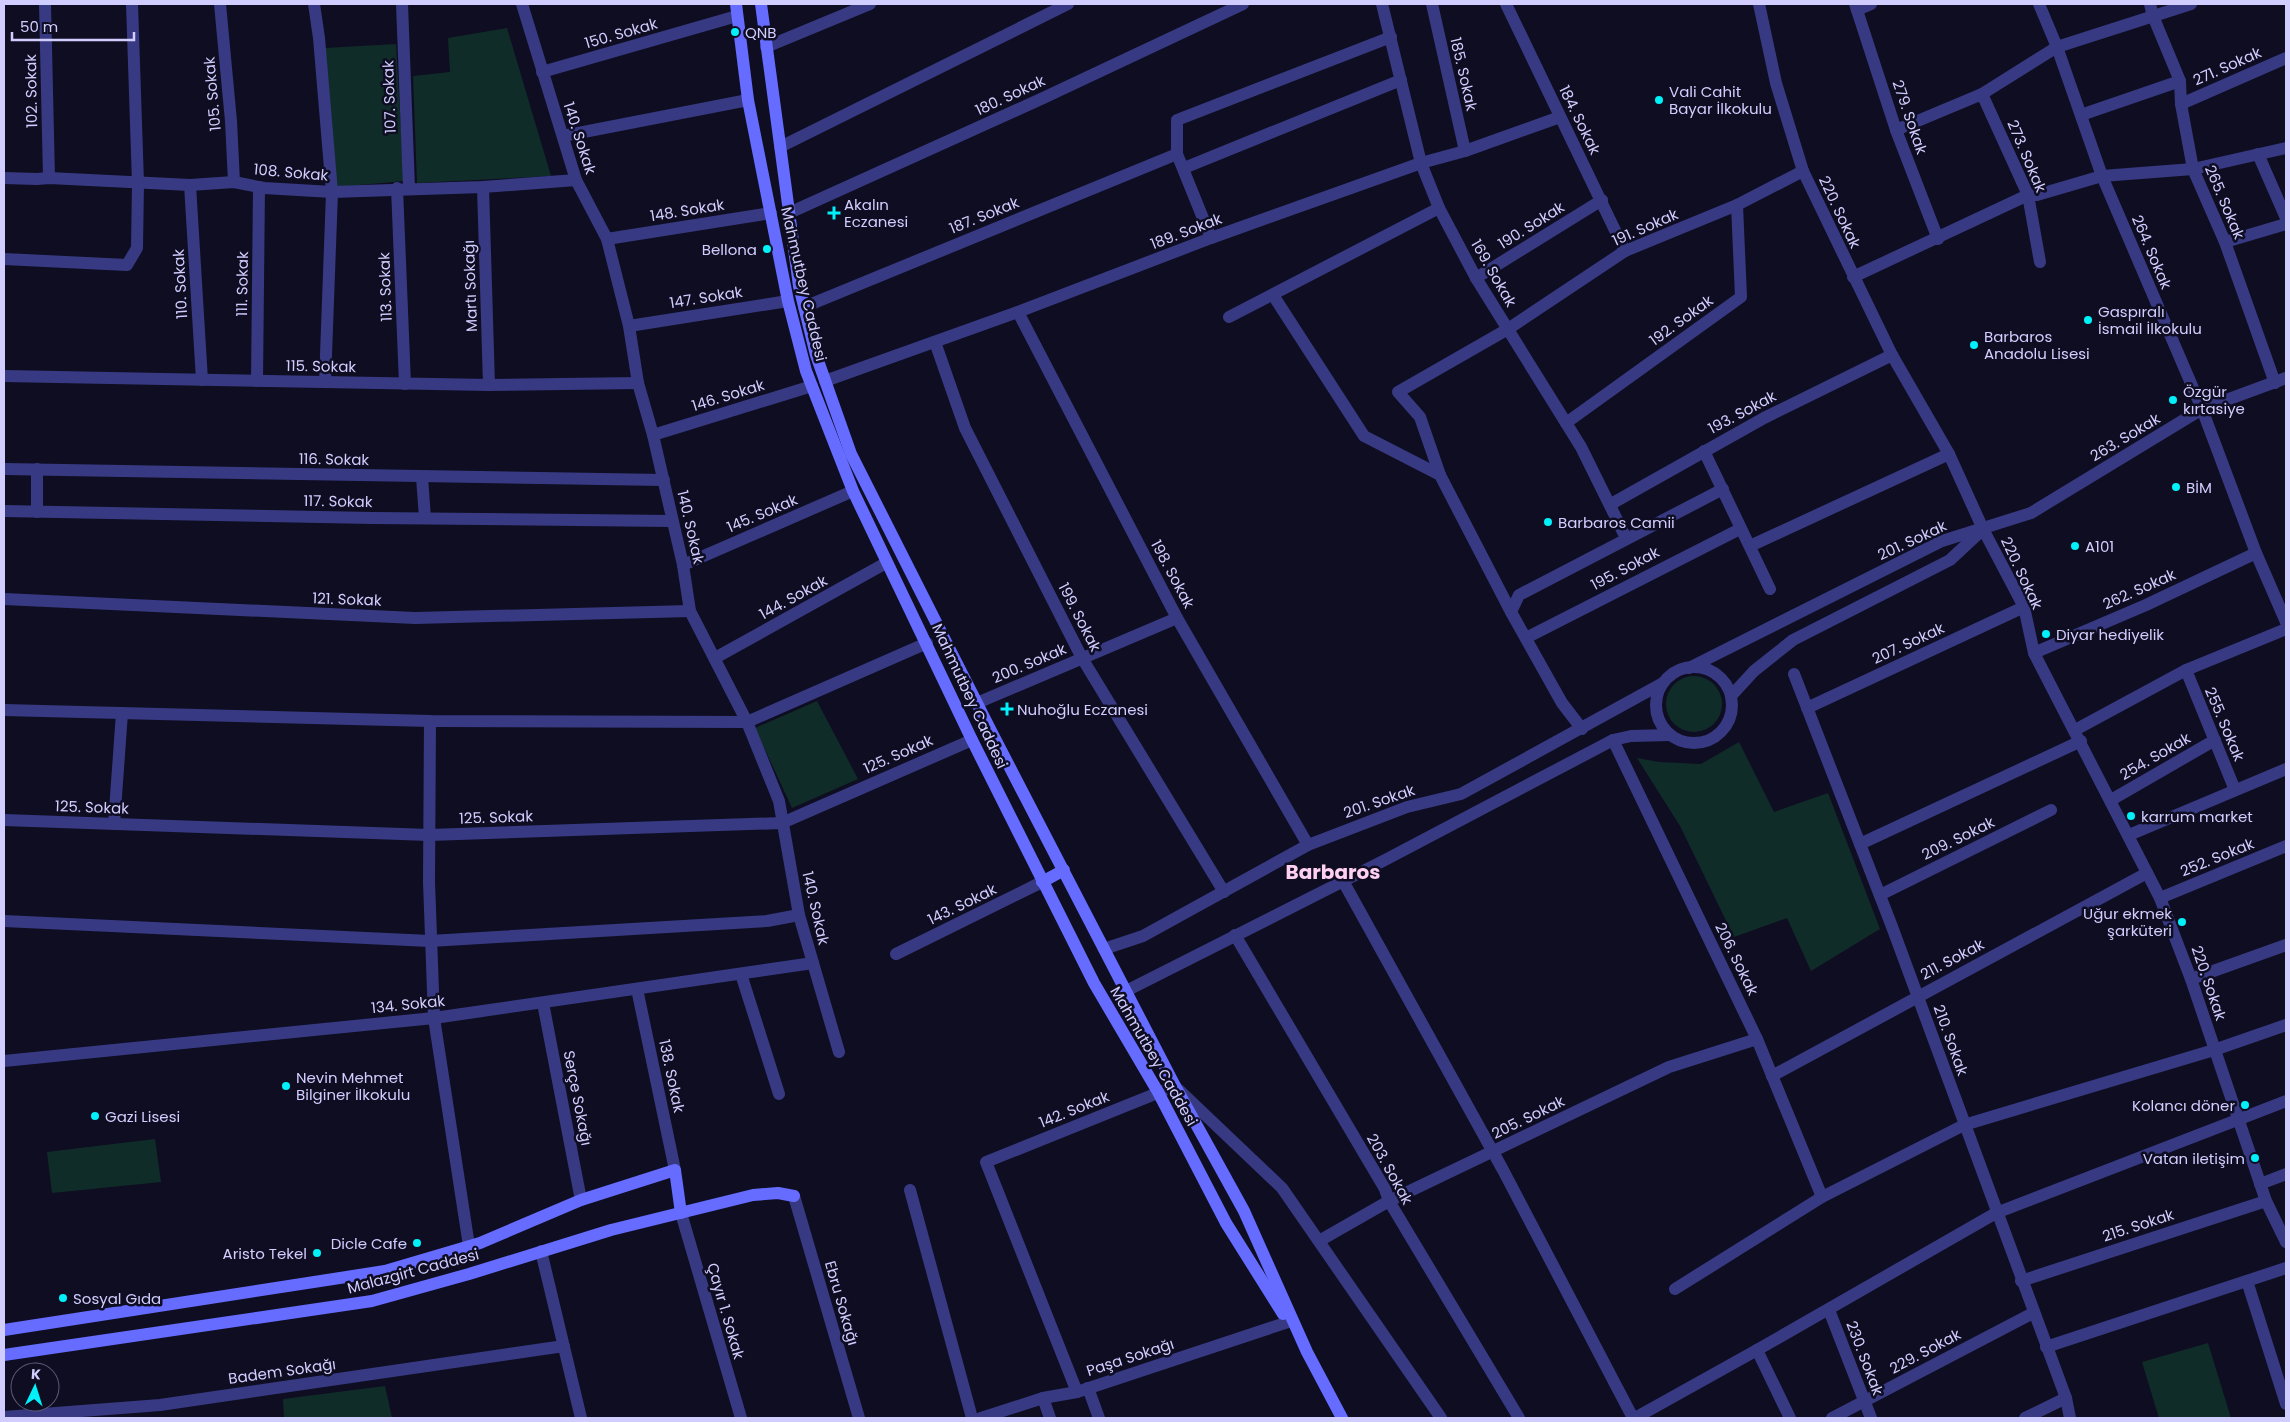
<svg xmlns="http://www.w3.org/2000/svg" width="2290" height="1422" viewBox="0 0 2290 1422" font-family="Poppins,sans-serif">
  <style>
    .green { fill: #102c29 }
    .lines { fill: none; stroke-linecap: round; stroke-linejoin: round }
    .minor { stroke: #373a82; stroke-width: 12 }
    .tertiary { stroke: #373a82; stroke-width: 12 }
    .secondary { stroke: #656cff; stroke-width: 12 }
    .poi-dot { fill: #00f1f9; stroke: #0f0d22; stroke-width: 2 }
    .labels { text-anchor: middle; dominant-baseline: central; stroke-width: 5; stroke-linejoin: round; paint-order: stroke }
    .poi-label { font-size: 15px; fill: #d1ceff; stroke: #0f0d22; text-anchor: start }
    .street-label { font-size: 15px; fill: #d1ceff; stroke: #0f0d22 }
    .district-label { font-size: 20px; font-weight: bold; fill: #ffd0f1; stroke: #0f0d22 }
  </style>
  <rect width="100%" height="100%" fill="#0f0d22"/>
  <g class="green">
    <path d="M 507,28 L 551,176 L 417,183 L 413,76 L 450,72 L 448,38 Z"/>
    <path d="M 396,44 L 404,181 L 337,187 L 325,48 Z"/>
    <circle cx="1694" cy="704" r="28"/>
    <path d="M 817,701 L 858,779 L 792,808 L 755,728 Z"/>
    <path d="M 1739,742 L 1774,812 L 1828,793 L 1880,929 L 1811,971 L 1787,918 L 1734,937 L 1680,826 L 1637,758 L 1659,762 L 1701,764 Z"/>
    <path d="M 155,1139 L 161,1182 L 52,1193 L 47,1152 Z"/>
    <path d="M 2208,1343 L 2231,1418 L 2159,1418 L 2142,1362 Z"/>
    <path d="M 385,1386 L 392,1418 L 284,1418 L 283,1399 Z"/>
  </g>
  <g class="lines">
    <g class="minor">
      <path d="M 45,4 L 49,178"/>
      <path d="M 220,4 L 231,121 L 234,182"/>
      <path d="M 314,4 L 319,38 L 332,192 L 325,382"/>
      <path d="M 402,4 L 409,188"/>
      <path d="M 522,4 L 576,180 L 607,239 L 629,326 L 638,383 L 653,435 L 683,565 L 690,611 L 747,722 L 779,801 L 799,915 L 839,1052"/>
      <path d="M 1382,4 L 1421,163 L 1439,208 L 1476,278 L 1581,447 L 1626,538"/>
      <path d="M 1432,4 L 1465,151"/>
      <path d="M 1506,4 L 1625,251"/>
      <path d="M 1759,4 L 1776,83 L 1803,171 L 1892,355 L 1949,454 L 1983,529 L 2024,607 L 2034,653 L 2160,898 L 2191,979 L 2266,1201 L 2286,1242"/>
      <path d="M 1855,4 L 1896,130 L 1938,239"/>
      <path d="M 2039,4 L 2057,47 L 2102,176 L 2202,409 L 2256,553 L 2286,622"/>
      <path d="M 2150,4 L 2153,16 L 2180,81 L 2181,104 L 2193,169 L 2225,242 L 2275,383"/>
      <path d="M 1857,10 L 1871,4"/>
      <path d="M 766,47 L 870,4"/>
      <path d="M 542,72 L 737,16"/>
      <path d="M 1982,94 L 2028,195 L 2040,262"/>
      <path d="M 2181,104 L 2286,58"/>
      <path d="M 2081,115 L 2180,81"/>
      <path d="M 1896,130 L 1982,94 L 2057,47 L 2191,4"/>
      <path d="M 563,136 L 748,100"/>
      <path d="M 780,147 L 1068,4"/>
      <path d="M 2258,154 L 2286,218"/>
      <path d="M 1184,168 L 1401,80"/>
      <path d="M 4,178 L 37,179 L 49,178 L 190,185 L 234,182 L 264,188 L 332,192 L 483,187 L 576,180"/>
      <path d="M 190,185 L 202,380"/>
      <path d="M 483,187 L 489,385"/>
      <path d="M 397,188 L 405,384"/>
      <path d="M 1211,238 L 1177,154 L 1177,120 L 1391,37"/>
      <path d="M 607,239 L 771,213"/>
      <path d="M 2225,242 L 2286,224"/>
      <path d="M 4,259 L 127,265 L 137,248 L 138,183 L 132,4"/>
      <path d="M 1853,277 L 2028,195 L 2037,195 L 2102,176 L 2193,169 L 2286,148"/>
      <path d="M 1476,278 L 1602,200"/>
      <path d="M 1273,295 L 1364,436 L 1440,475 L 1511,612"/>
      <path d="M 804,307 L 1177,154"/>
      <path d="M 1018,312 L 1177,618 L 1308,845"/>
      <path d="M 1229,317 L 1439,208"/>
      <path d="M 629,326 L 788,301"/>
      <path d="M 935,342 L 965,428 L 1082,658 L 1224,892"/>
      <path d="M 4,376 L 489,385 L 638,383"/>
      <path d="M 257,381 L 259,187"/>
      <path d="M 825,381 L 1018,312 L 1211,238 L 1421,163 L 1465,151 L 1560,117"/>
      <path d="M 1566,423 L 1741,297 L 1737,205"/>
      <path d="M 653,435 L 812,386"/>
      <path d="M 1704,451 L 1770,589"/>
      <path d="M 4,469 L 664,480"/>
      <path d="M 1440,475 L 1420,417 L 1398,392 L 1508,329 L 1625,251 L 1737,205 L 1803,171"/>
      <path d="M 422,477 L 425,518"/>
      <path d="M 1611,504 L 1764,418 L 1892,355"/>
      <path d="M 4,511 L 373,518 L 672,521"/>
      <path d="M 37,512 L 37,469"/>
      <path d="M 1750,546 L 1949,454"/>
      <path d="M 683,565 L 853,491"/>
      <path d="M 4,599 L 415,618 L 690,611"/>
      <path d="M 1526,638 L 1740,529"/>
      <path d="M 2034,653 L 2146,605 L 2256,553"/>
      <path d="M 715,658 L 886,563"/>
      <path d="M 2186,670 L 2235,790"/>
      <path d="M 1794,674 L 1891,924 L 2066,1398 L 2070,1418"/>
      <path d="M 977,703 L 1177,618"/>
      <path d="M 1807,708 L 2024,607"/>
      <path d="M 4,710 L 430,721 L 747,722 L 927,643"/>
      <path d="M 430,721 L 429,882 L 434,1018 L 469,1246"/>
      <path d="M 1582,729 L 1562,703 L 1511,612 L 1519,595 L 1723,489"/>
      <path d="M 2075,730 L 2186,670 L 2286,629"/>
      <path d="M 1613,740 L 1757,1039 L 1822,1197"/>
      <path d="M 2111,800 L 2215,740"/>
      <path d="M 4,820 L 429,835 L 782,823 L 972,740"/>
      <path d="M 114,824 L 122,713"/>
      <path d="M 2129,835 L 2286,769"/>
      <path d="M 1860,844 L 2081,741"/>
      <path d="M 1343,881 L 1503,1170 L 1633,1418"/>
      <path d="M 1880,895 L 2051,810"/>
      <path d="M 2160,898 L 2286,846"/>
      <path d="M 4,921 L 430,941 L 767,921 L 799,915"/>
      <path d="M 1235,935 L 1385,1189 L 1389,1201 L 1519,1418"/>
      <path d="M 896,954 L 1042,882"/>
      <path d="M 741,974 L 779,1094"/>
      <path d="M 2191,979 L 2286,945"/>
      <path d="M 637,989 L 675,1170"/>
      <path d="M 543,1003 L 581,1200"/>
      <path d="M 4,1061 L 434,1018 L 813,963"/>
      <path d="M 1772,1076 L 2147,873"/>
      <path d="M 2260,1184 L 2286,1174"/>
      <path d="M 910,1190 L 972,1418"/>
      <path d="M 794,1196 L 859,1418"/>
      <path d="M 681,1213 L 741,1418"/>
      <path d="M 1319,1241 L 1389,1201 L 1669,1067 L 1757,1039"/>
      <path d="M 541,1251 L 581,1418"/>
      <path d="M 2021,1281 L 2266,1201"/>
      <path d="M 2247,1281 L 2286,1404"/>
      <path d="M 1675,1289 L 1822,1197 L 1964,1125 L 2214,1050 L 2286,1025"/>
      <path d="M 1829,1310 L 1871,1418"/>
      <path d="M 2046,1347 L 2286,1268"/>
      <path d="M 1757,1350 L 1790,1418"/>
      <path d="M 1088,1388 L 1099,1418"/>
      <path d="M 1077,1392 L 986,1162 L 1175,1086"/>
      <path d="M 1043,1398 L 1050,1418"/>
      <path d="M 4,1417 L 160,1405 L 564,1346"/>
      <path d="M 981,1418 L 1043,1398 L 1077,1392 L 1288,1322"/>
      <path d="M 1635,1418 L 1757,1350 L 1996,1213 L 2286,1101"/>
      <path d="M 1832,1418 L 2033,1313"/>
      <path d="M 2025,1418 L 2066,1398"/>
    </g>
    <g class="tertiary">
      <path d="M 789,213 L 1041,99 L 1243,4"/>
      <circle cx="1694" cy="705" r="38"/>
      <path d="M 1689,668 L 1942,541 L 2031,513 L 2202,409 L 2286,378"/>
      <path d="M 1731,696 L 1754,671 L 1793,640 L 1950,560 L 1981,531"/>
      <path d="M 1104,949 L 1143,936 L 1308,845 L 1407,807 L 1461,794 L 1663,683"/>
      <path d="M 1126,991 L 1385,860 L 1613,740 L 1631,736 L 1670,735"/>
      <path d="M 1179,1090 L 1282,1188 L 1441,1418"/>
    </g>
    <g class="secondary">
      <path d="M 736,4 L 748,100 L 788,301 L 806,371 L 853,491 L 972,740 L 1094,983 L 1158,1092 L 1226,1223 L 1283,1314"/>
      <path d="M 761,4 L 799,286 L 816,355 L 851,454 L 991,731 L 1175,1086 L 1244,1211 L 1307,1352 L 1342,1418"/>
      <path d="M 1042,882 L 1064,870"/>
      <path d="M 4,1330 L 385,1271 L 480,1243 L 581,1200 L 675,1170 L 681,1213"/>
      <path d="M 4,1355 L 372,1301 L 469,1274 L 611,1230 L 753,1195 L 778,1193 L 794,1196"/>
    </g>
  </g>
  <g class="poi-dot">
    <circle cx="735" cy="32" r="5"/>
    <circle cx="1659" cy="100" r="5"/>
    <path d="M831.5 205.5h5v5h5v5h-5v5h-5v-5h-5v-5h5z"/>
    <circle cx="767" cy="249" r="5"/>
    <circle cx="2088" cy="320" r="5"/>
    <circle cx="1974" cy="345" r="5"/>
    <circle cx="2173" cy="400" r="5"/>
    <circle cx="2176" cy="487" r="5"/>
    <circle cx="1548" cy="522" r="5"/>
    <circle cx="2075" cy="546" r="5"/>
    <circle cx="2046" cy="634" r="5"/>
    <path d="M1004.5 701.5h5v5h5v5h-5v5h-5v-5h-5v-5h5z"/>
    <circle cx="2131" cy="816" r="5"/>
    <circle cx="2182" cy="922" r="5"/>
    <circle cx="286" cy="1086" r="5"/>
    <circle cx="2245" cy="1105" r="5"/>
    <circle cx="95" cy="1116" r="5"/>
    <circle cx="2255" cy="1158" r="5"/>
    <circle cx="417" cy="1243" r="5"/>
    <circle cx="317" cy="1253" r="5"/>
    <circle cx="63" cy="1298" r="5"/>
  </g>
  <g class="labels">
    <g class="poi-label">
      <text x="745" y="32">QNB</text>
      <text x="1669" y="91">Vali Cahit<tspan x="1669" dy="17">Bayar İlkokulu</tspan></text>
      <text x="844" y="204">Akalın<tspan x="844" dy="17">Eczanesi</tspan></text>
      <text x="757" y="249" text-anchor="end">Bellona</text>
      <text x="2098" y="311">Gaspıralı<tspan x="2098" dy="17">İsmail İlkokulu</tspan></text>
      <text x="1984" y="336">Barbaros<tspan x="1984" dy="17">Anadolu Lisesi</tspan></text>
      <text x="2183" y="391">Özgür<tspan x="2183" dy="17">kırtasiye</tspan></text>
      <text x="2186" y="487">BİM</text>
      <text x="1558" y="522">Barbaros Camii</text>
      <text x="2085" y="546">A101</text>
      <text x="2056" y="634">Diyar hediyelik</text>
      <text x="1017" y="709">Nuhoğlu Eczanesi</text>
      <text x="2141" y="816">karrum market</text>
      <text x="2172" y="913" text-anchor="end">Uğur ekmek<tspan x="2172" dy="17">şarküteri</tspan></text>
      <text x="296" y="1077">Nevin Mehmet<tspan x="296" dy="17">Bilginer İlkokulu</tspan></text>
      <text x="2235" y="1105" text-anchor="end">Kolancı döner</text>
      <text x="105" y="1116">Gazi Lisesi</text>
      <text x="2245" y="1158" text-anchor="end">Vatan iletişim</text>
      <text x="407" y="1243" text-anchor="end">Dicle Cafe</text>
      <text x="307" y="1253" text-anchor="end">Aristo Tekel</text>
      <text x="73" y="1298">Sosyal Gıda</text>
    </g>
    <g class="street-label">
      <text transform="translate(621 33) rotate(-16)">150. Sokak</text>
      <text transform="translate(2227 66) rotate(-24)">271. Sokak</text>
      <text transform="translate(1464 74) rotate(77)">185. Sokak</text>
      <text transform="translate(31 91) rotate(-91)">102. Sokak</text>
      <text transform="translate(212 94) rotate(-95)">105. Sokak</text>
      <text transform="translate(1010 95) rotate(-25)">180. Sokak</text>
      <text transform="translate(389 97) rotate(-92)">107. Sokak</text>
      <text transform="translate(1910 117) rotate(71)">279. Sokak</text>
      <text transform="translate(1580 120) rotate(64)">184. Sokak</text>
      <text transform="translate(580 138) rotate(72)">140. Sokak</text>
      <text transform="translate(2027 156) rotate(67)">273. Sokak</text>
      <text transform="translate(291 172) rotate(5)">108. Sokak</text>
      <text transform="translate(2225 202) rotate(67)">265. Sokak</text>
      <text transform="translate(687 210) rotate(-9)">148. Sokak</text>
      <text transform="translate(1840 212) rotate(65)">220. Sokak</text>
      <text transform="translate(984 215) rotate(-22)">187. Sokak</text>
      <text transform="translate(1531 225) rotate(-32)">190. Sokak</text>
      <text transform="translate(1645 227) rotate(-24)">191. Sokak</text>
      <text transform="translate(1186 231) rotate(-21)">189. Sokak</text>
      <text transform="translate(2152 252) rotate(67)">264. Sokak</text>
      <text transform="translate(1494 273) rotate(60)">169. Sokak</text>
      <text transform="translate(180 284) rotate(-93)">110. Sokak</text>
      <text transform="translate(242 284) rotate(-89)">111. Sokak</text>
      <text transform="translate(804 284) rotate(77)">Mahmutbey Caddesi</text>
      <text transform="translate(470 286) rotate(-92)">Martı Sokağı</text>
      <text transform="translate(385 287) rotate(-92)">113. Sokak</text>
      <text transform="translate(706 297) rotate(-9)">147. Sokak</text>
      <text transform="translate(1681 320) rotate(-36)">192. Sokak</text>
      <text transform="translate(321 366) rotate(1)">115. Sokak</text>
      <text transform="translate(728 395) rotate(-17)">146. Sokak</text>
      <text transform="translate(1742 412) rotate(-28)">193. Sokak</text>
      <text transform="translate(2125 437) rotate(-31)">263. Sokak</text>
      <text transform="translate(334 459) rotate(1)">116. Sokak</text>
      <text transform="translate(338 501) rotate(1)">117. Sokak</text>
      <text transform="translate(762 513) rotate(-23)">145. Sokak</text>
      <text transform="translate(691 527) rotate(77)">140. Sokak</text>
      <text transform="translate(1912 540) rotate(-25)">201. Sokak</text>
      <text transform="translate(1625 568) rotate(-28)">195. Sokak</text>
      <text transform="translate(2022 573) rotate(65)">220. Sokak</text>
      <text transform="translate(1173 574) rotate(62)">198. Sokak</text>
      <text transform="translate(2139 589) rotate(-24)">262. Sokak</text>
      <text transform="translate(793 597) rotate(-29)">144. Sokak</text>
      <text transform="translate(347 599) rotate(2)">121. Sokak</text>
      <text transform="translate(1080 617) rotate(63)">199. Sokak</text>
      <text transform="translate(1908 643) rotate(-25)">207. Sokak</text>
      <text transform="translate(1029 663) rotate(-23)">200. Sokak</text>
      <text transform="translate(970 696) rotate(65)">Mahmutbey Caddesi</text>
      <text transform="translate(2225 724) rotate(67)">255. Sokak</text>
      <text transform="translate(898 754) rotate(-24)">125. Sokak</text>
      <text transform="translate(2155 756) rotate(-30)">254. Sokak</text>
      <text transform="translate(1379 801) rotate(-19)">201. Sokak</text>
      <text transform="translate(92 807) rotate(2)">125. Sokak</text>
      <text transform="translate(496 817) rotate(-2)">125. Sokak</text>
      <text transform="translate(1958 838) rotate(-26)">209. Sokak</text>
      <text transform="translate(2217 857) rotate(-22)">252. Sokak</text>
      <text transform="translate(962 904) rotate(-26)">143. Sokak</text>
      <text transform="translate(816 908) rotate(77)">140. Sokak</text>
      <text transform="translate(1737 959) rotate(64)">206. Sokak</text>
      <text transform="translate(1952 959) rotate(-28)">211. Sokak</text>
      <text transform="translate(2209 983) rotate(71)">220. Sokak</text>
      <text transform="translate(408 1004) rotate(-6)">134. Sokak</text>
      <text transform="translate(1951 1040) rotate(70)">210. Sokak</text>
      <text transform="translate(1154 1056) rotate(60)">Mahmutbey Caddesi</text>
      <text transform="translate(672 1076) rotate(78)">138. Sokak</text>
      <text transform="translate(578 1098) rotate(79)">Serçe Sokağı</text>
      <text transform="translate(1074 1109) rotate(-22)">142. Sokak</text>
      <text transform="translate(1528 1117) rotate(-26)">205. Sokak</text>
      <text transform="translate(1390 1169) rotate(61)">203. Sokak</text>
      <text transform="translate(2138 1225) rotate(-18)">215. Sokak</text>
      <text transform="translate(413 1271) rotate(-15)">Malazgirt Caddesi</text>
      <text transform="translate(842 1303) rotate(74)">Ebru Sokağı</text>
      <text transform="translate(726 1311) rotate(74)">Çayır 1. Sokak</text>
      <text transform="translate(1925 1351) rotate(-28)">229. Sokak</text>
      <text transform="translate(1130 1357) rotate(-18)">Paşa Sokağı</text>
      <text transform="translate(1865 1358) rotate(69)">230. Sokak</text>
      <text transform="translate(282 1371) rotate(-8)">Badem Sokağı</text>
    </g>
    <g class="district-label">
      <text x="1333" y="872">Barbaros</text>
    </g>
  </g>
  <rect width="2290" height="1422" fill="none" stroke="#d1ceff" stroke-width="10"/>
  <g transform="translate(35 1387) rotate(4)"><circle r="24" fill="#0f0d22" stroke="#5d5a7a"/>
  <path d="M0-4L9 19L0 12L-9 19Z" fill="#00f1f9"/>
  <text y="-8" font-size="14" font-weight="bold" text-anchor="middle" fill="#d1ceff">K</text>
  </g>
  <path d="M12 32v8h122v-8" fill="none" stroke="#d1ceff" stroke-width="2.5"/>
  <text x="20" y="32" font-size="15" fill="#d1ceff" stroke="#0f0d22" stroke-width="4" paint-order="stroke">50 m</text>
</svg>
